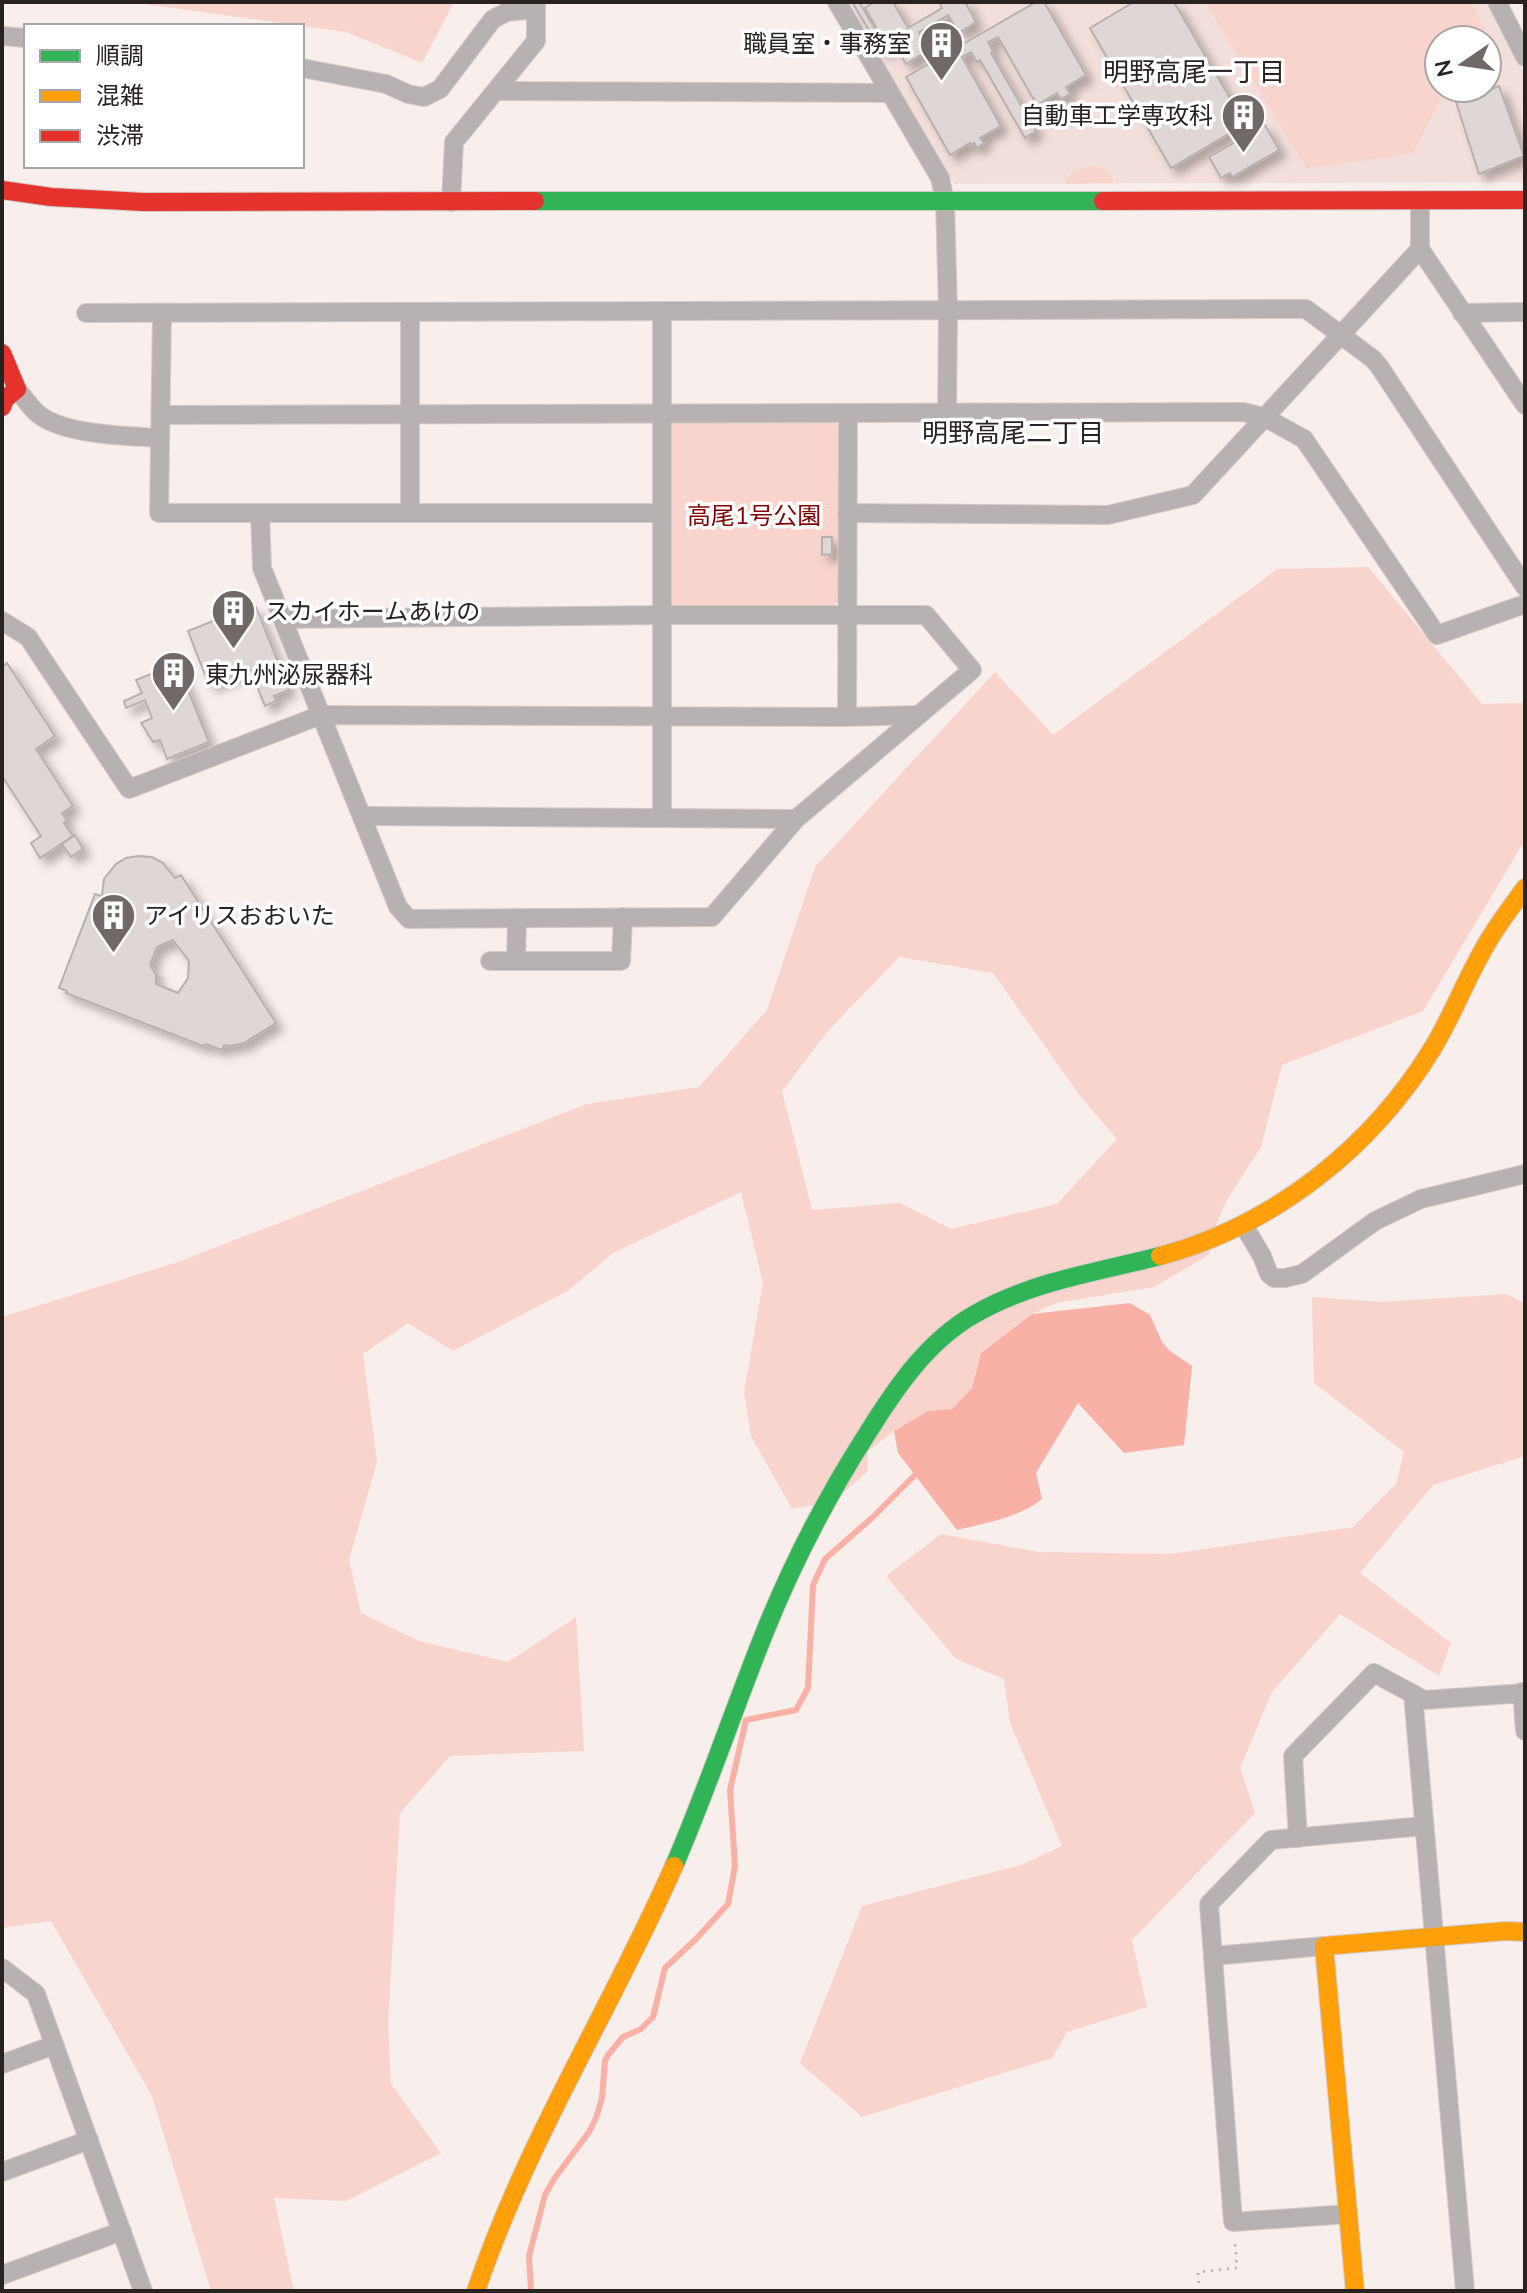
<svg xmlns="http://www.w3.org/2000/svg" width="1527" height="2293" viewBox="0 0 1527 2293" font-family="Mulish,'Noto Sans JP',sans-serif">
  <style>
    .built { fill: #f2dfdb; fill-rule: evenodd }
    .green { fill: #f9d4cd; fill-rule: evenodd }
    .water { fill: #f9b0a5 }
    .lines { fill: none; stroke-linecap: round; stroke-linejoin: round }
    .stream { stroke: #f9b0a5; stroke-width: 6 }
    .building { fill: #dfd7d6; stroke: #b7b0ae; stroke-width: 2; fill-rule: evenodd; filter: url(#shadow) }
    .street-casing { stroke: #d2cac8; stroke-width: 20 }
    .fast-casing { stroke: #d2cac8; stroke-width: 20 }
    .slow-casing { stroke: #d2cac8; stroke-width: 20 }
    .jam-casing { stroke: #d2cac8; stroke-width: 20 }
    .path { stroke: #b9b4b3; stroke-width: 3; stroke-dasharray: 2 6; stroke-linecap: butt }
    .street { stroke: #b7b2b1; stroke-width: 18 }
    .fast { stroke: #30b455; stroke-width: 18 }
    .slow { stroke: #ff9f0a; stroke-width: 18 }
    .jam { stroke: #e5322d; stroke-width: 18 }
    .labels { text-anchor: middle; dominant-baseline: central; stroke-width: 7; stroke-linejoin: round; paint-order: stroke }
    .poi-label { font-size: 24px; fill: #282220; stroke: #fff; text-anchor: start }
    .park-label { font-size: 24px; fill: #7f0000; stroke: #fff }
    .neighbourhood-label { font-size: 26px; fill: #282220; stroke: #fff }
  </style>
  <defs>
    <filter id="shadow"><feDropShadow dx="7" dy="7" stdDeviation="4" flood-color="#0004"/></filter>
  </defs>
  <rect width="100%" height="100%" fill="#f8eeec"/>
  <path class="built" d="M 848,2 L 1487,2 L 1525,76 L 1525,182 L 954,184 ZM 1439,40 L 1487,40 L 1487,88 L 1439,88 Z"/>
  <g class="green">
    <path d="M 130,2 L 454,2 L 422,63 L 346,32 Z"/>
    <path d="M 1205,2 L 1472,2 L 1485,29 L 1478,40 L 1439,40 L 1439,88 L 1447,88 L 1412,154 L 1306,168 Z"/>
    <path d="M 1090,166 L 1099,166 L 1113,178 L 1113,183 L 1064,184 L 1071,173 Z"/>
    <path d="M 682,422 L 835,422 L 839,426 L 839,600 L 833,607 L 675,608 L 669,601 L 669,427 L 674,423 Z"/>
    <path d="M 1368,567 L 1482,704 L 1525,703 L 1525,840 L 1423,1011 L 1282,1065 L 1261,1147 L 1227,1200 L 1217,1222 L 1209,1255 L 1154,1287 L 1056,1303 L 1032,1314 L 981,1353 L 972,1388 L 952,1409 L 928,1411 L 894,1431 L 867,1452 L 868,1471 L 834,1501 L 792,1509 L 751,1436 L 744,1392 L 763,1283 L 741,1192 L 613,1253 L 569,1290 L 453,1351 L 408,1323 L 363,1354 L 377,1462 L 349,1560 L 361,1613 L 419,1641 L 508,1662 L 576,1617 L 584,1751 L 450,1756 L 400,1813 L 388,2024 L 391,2084 L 441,2153 L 346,2201 L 274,2198 L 294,2291 L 211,2291 L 152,2096 L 51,1921 L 2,1928 L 2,1317 L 178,1262 L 587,1104 L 699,1087 L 767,1010 L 815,867 L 995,672 L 1053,735 L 1277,569 ZM 899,957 L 993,973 L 1081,1097 L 1117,1139 L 1057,1204 L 951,1229 L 900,1203 L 812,1210 L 782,1091 L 828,1031 Z"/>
    <path d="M 1507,1294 L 1525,1304 L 1525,1456 L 1433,1485 L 1360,1573 L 1451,1643 L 1439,1676 L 1340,1614 L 1272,1692 L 1240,1768 L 1255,1813 L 1132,1940 L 1147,2007 L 1067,2032 L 1052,2058 L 862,2117 L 800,2063 L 862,1906 L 1021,1865 L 1062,1846 L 1010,1723 L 1004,1679 L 956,1659 L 886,1576 L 941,1534 L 1039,1552 L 1171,1554 L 1353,1527 L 1396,1484 L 1404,1452 L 1314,1383 L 1312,1297 L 1381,1302 Z"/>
  </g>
  <path class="water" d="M 1130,1303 L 1150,1315 L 1162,1342 L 1170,1351 L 1192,1366 L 1184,1445 L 1124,1453 L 1078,1403 L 1036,1473 L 1042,1499 C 1019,1518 985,1523 957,1530 L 898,1453 L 894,1431 L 928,1411 L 952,1409 L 972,1388 L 981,1353 L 1032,1314 Z"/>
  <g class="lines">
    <path class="stream" d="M 531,2291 L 529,2256 L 545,2195 L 554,2179 L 589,2132 L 596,2118 L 602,2098 L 605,2061 L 608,2055 L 623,2037 L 641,2029 L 653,2017 L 665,1968 L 696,1939 L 728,1904 L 735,1866 L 730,1790 L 746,1720 L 796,1710 L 808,1688 L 813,1585 L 825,1559 L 873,1517 L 919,1471"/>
  </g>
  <g class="building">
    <path d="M 852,2 L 859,2 L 887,49 L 882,52 Z"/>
    <path d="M 871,2 L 893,2 L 908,28 L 942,8 L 939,2 L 970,2 L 966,4 L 976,22 L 959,33 L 948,15 L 919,32 L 929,50 L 906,64 L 895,44 L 888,48 L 865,8 L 872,3 Z"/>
    <path d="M 1036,2 L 1044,2 L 1086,75 L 1066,87 L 1070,94 L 1061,99 L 1057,93 L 1037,105 L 998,37 L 988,42 L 993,51 L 991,53 L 1036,131 L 1025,138 L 980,60 L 977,62 L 971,52 L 962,57 L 1001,126 L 980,138 L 984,143 L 977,148 L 974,143 L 971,145 L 970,143 L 950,155 L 906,77 Z"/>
    <path d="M 1134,2 L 1174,2 L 1245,124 L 1171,168 L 1090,28 Z"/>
    <path d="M 1499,86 L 1524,156 L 1479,174 L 1456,102 Z"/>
    <path d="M 1265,125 L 1279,150 L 1232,177 L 1230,173 L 1221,178 L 1209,157 Z"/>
    <path d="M 822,537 L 832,537 L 832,554 L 822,555 Z"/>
    <path d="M 256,607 L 289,690 L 274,696 L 276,701 L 265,706 L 250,669 L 209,685 L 188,631 L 235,612 L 236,615 Z"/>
    <path d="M 7,663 L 55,736 L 36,749 L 73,806 L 62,813 L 67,821 L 64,823 L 73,836 L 40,858 L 31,843 L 41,836 L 2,776 L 2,667 Z"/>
    <path d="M 177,663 L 209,742 L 167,759 L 160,740 L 153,742 L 141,723 L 152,718 L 145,700 L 126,708 L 124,701 L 142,693 L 136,680 Z"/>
    <path d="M 75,835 L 83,849 L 71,857 L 62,844 Z"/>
    <path d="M 138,856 L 152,857 L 163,863 L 175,878 L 181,875 L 276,1023 L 244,1043 L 231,1046 L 224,1045 L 222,1050 L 206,1044 L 203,1046 L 66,993 L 67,991 L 59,988 L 95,894 L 102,896 L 104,879 L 116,864 L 126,858 ZM 173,940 L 189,961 L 188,978 L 178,993 L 156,984 L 156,975 L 150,965 L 157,947 Z"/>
  </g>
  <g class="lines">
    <defs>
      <g id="street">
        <path d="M 837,2 L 940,178 L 945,201 L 948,311 L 947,413"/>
        <path d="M 1497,2 L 1525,57"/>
        <path d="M 2,36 L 26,38"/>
        <path d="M 302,68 L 386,84 L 408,94 L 424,97 L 440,89 L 493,19 L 507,12 L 536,9"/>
        <path d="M 496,91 L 890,93"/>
        <path d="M 1420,201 L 1420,249 L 1525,405"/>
        <path d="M 451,202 L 454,142 L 536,41 L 536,2"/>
        <path d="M 410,312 L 410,513"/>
        <path d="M 86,313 L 1306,309 L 1373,359 L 1379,366 L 1525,587"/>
        <path d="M 162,313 L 159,513 L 662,513"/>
        <path d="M 1462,313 L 1525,312"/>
        <path d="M 17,389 C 23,396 29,406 37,413 C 62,435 127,436 160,438"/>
        <path d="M 161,415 L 1243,412 L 1264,417 L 1304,439 L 1437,635 L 1525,604"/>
        <path d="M 260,513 L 262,568 L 398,907 L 409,919 L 712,917 L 796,819 L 972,670 L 926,615 L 662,615 L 283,619"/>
        <path d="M 847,513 L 1108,515 L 1193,495 L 1420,249"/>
        <path d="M 2,621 L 28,637 L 129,789 L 321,715 L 847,717 L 918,715"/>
        <path d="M 847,717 L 848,413"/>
        <path d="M 362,816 L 796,819"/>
        <path d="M 662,818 L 662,311"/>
        <path d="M 490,961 L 621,961 L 623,917"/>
        <path d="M 516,961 L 517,918"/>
        <path d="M 1244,1226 L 1262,1256 L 1269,1274 L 1274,1278 L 1285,1278 L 1302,1274 L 1375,1221 L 1421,1199 L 1525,1174"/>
        <path d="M 1522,1692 L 1525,1731"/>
        <path d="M 1413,1694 L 1465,2291"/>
        <path d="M 1298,1838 L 1293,1756 L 1374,1673 L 1424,1700 L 1525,1693"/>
        <path d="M 1213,1956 L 1324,1946"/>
        <path d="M 2,1968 L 36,1994 L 143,2291"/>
        <path d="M 2,2064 L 54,2045"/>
        <path d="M 2,2172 L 89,2140"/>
        <path d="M 1348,2214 L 1233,2222 L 1209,1904 L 1271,1840 L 1424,1826"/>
        <path d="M 2,2275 L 122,2231"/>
      </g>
      <g id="fast">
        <path d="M 535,201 L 1103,201"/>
        <path d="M 674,1866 C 707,1790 733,1711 764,1634 C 792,1564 826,1498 867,1434 C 895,1389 927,1341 975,1314 C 1032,1281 1098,1272 1160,1256"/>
      </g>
      <g id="slow">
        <path d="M 1160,1256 C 1275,1225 1373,1147 1434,1046 C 1452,1016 1464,984 1481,954 C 1493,930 1510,909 1525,888"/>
        <path d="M 476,2291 C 526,2142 611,2009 674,1866"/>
        <path d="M 1355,2291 L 1324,1946 L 1506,1931 L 1525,1932"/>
      </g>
      <g id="jam">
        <path d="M 2,190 L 51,197 L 143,202 L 535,201"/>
        <path d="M 1103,201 L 1525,200"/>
        <path d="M 2,353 L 17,389 L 5,399 L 2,407"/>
      </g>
    </defs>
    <use href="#street" class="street-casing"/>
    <use href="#fast" class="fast-casing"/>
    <use href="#slow" class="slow-casing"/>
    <use href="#jam" class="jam-casing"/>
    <path class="path" d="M 1199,2291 L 1198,2272 L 1237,2268 L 1235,2242"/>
    <use href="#street" class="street"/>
    <use href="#fast" class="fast"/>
    <use href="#slow" class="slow"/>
    <use href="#jam" class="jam"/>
  </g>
  <defs>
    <symbol id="building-pin" viewBox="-11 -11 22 30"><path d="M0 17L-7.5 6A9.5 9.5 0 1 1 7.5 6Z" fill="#716967" stroke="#fff"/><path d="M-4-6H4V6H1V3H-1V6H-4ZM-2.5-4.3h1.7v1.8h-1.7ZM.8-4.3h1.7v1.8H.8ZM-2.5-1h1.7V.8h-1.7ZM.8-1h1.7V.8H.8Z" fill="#fff"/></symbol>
  </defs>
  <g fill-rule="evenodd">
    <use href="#building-pin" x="916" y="18" width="51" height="69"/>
    <use href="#building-pin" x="1218" y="90" width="51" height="69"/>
    <use href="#building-pin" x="208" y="586" width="51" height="69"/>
    <use href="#building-pin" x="148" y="648" width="51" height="69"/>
    <use href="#building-pin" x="88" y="890" width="51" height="69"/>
  </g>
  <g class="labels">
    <g class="poi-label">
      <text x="911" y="43" text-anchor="end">職員室・事務室</text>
      <text x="1213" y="115" text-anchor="end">自動車工学専攻科</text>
      <text x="265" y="611">スカイホームあけの</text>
      <text x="205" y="674">東九州泌尿器科</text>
      <text x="144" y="915">アイリスおおいた</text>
    </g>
    <g class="park-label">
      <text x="754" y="515">高尾1号公園</text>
    </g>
    <g class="neighbourhood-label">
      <text x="1194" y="71">明野高尾一丁目</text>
      <text x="1013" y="432">明野高尾二丁目</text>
    </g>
  </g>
  <rect width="1527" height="2293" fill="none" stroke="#282220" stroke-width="8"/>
  <rect x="24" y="24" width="280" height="144" fill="#ffffff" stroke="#a9a7a6" stroke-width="2"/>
  <rect x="40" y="50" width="40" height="12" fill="#30b455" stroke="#a9a7a6" stroke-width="2"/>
  <text x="96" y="64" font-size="24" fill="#282220">順調</text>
  <rect x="40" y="90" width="40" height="12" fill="#ff9f0a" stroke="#a9a7a6" stroke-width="2"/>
  <text x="96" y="104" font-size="24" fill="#282220">混雑</text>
  <rect x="40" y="130" width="40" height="12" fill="#e5322d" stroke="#a9a7a6" stroke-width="2"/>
  <text x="96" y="144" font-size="24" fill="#282220">渋滞</text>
  <g transform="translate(1463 64) rotate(257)"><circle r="38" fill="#ffffff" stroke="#a9a7a6" stroke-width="2"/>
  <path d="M0-6L14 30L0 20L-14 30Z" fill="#716967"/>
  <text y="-12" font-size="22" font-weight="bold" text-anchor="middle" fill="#282220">N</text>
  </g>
</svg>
